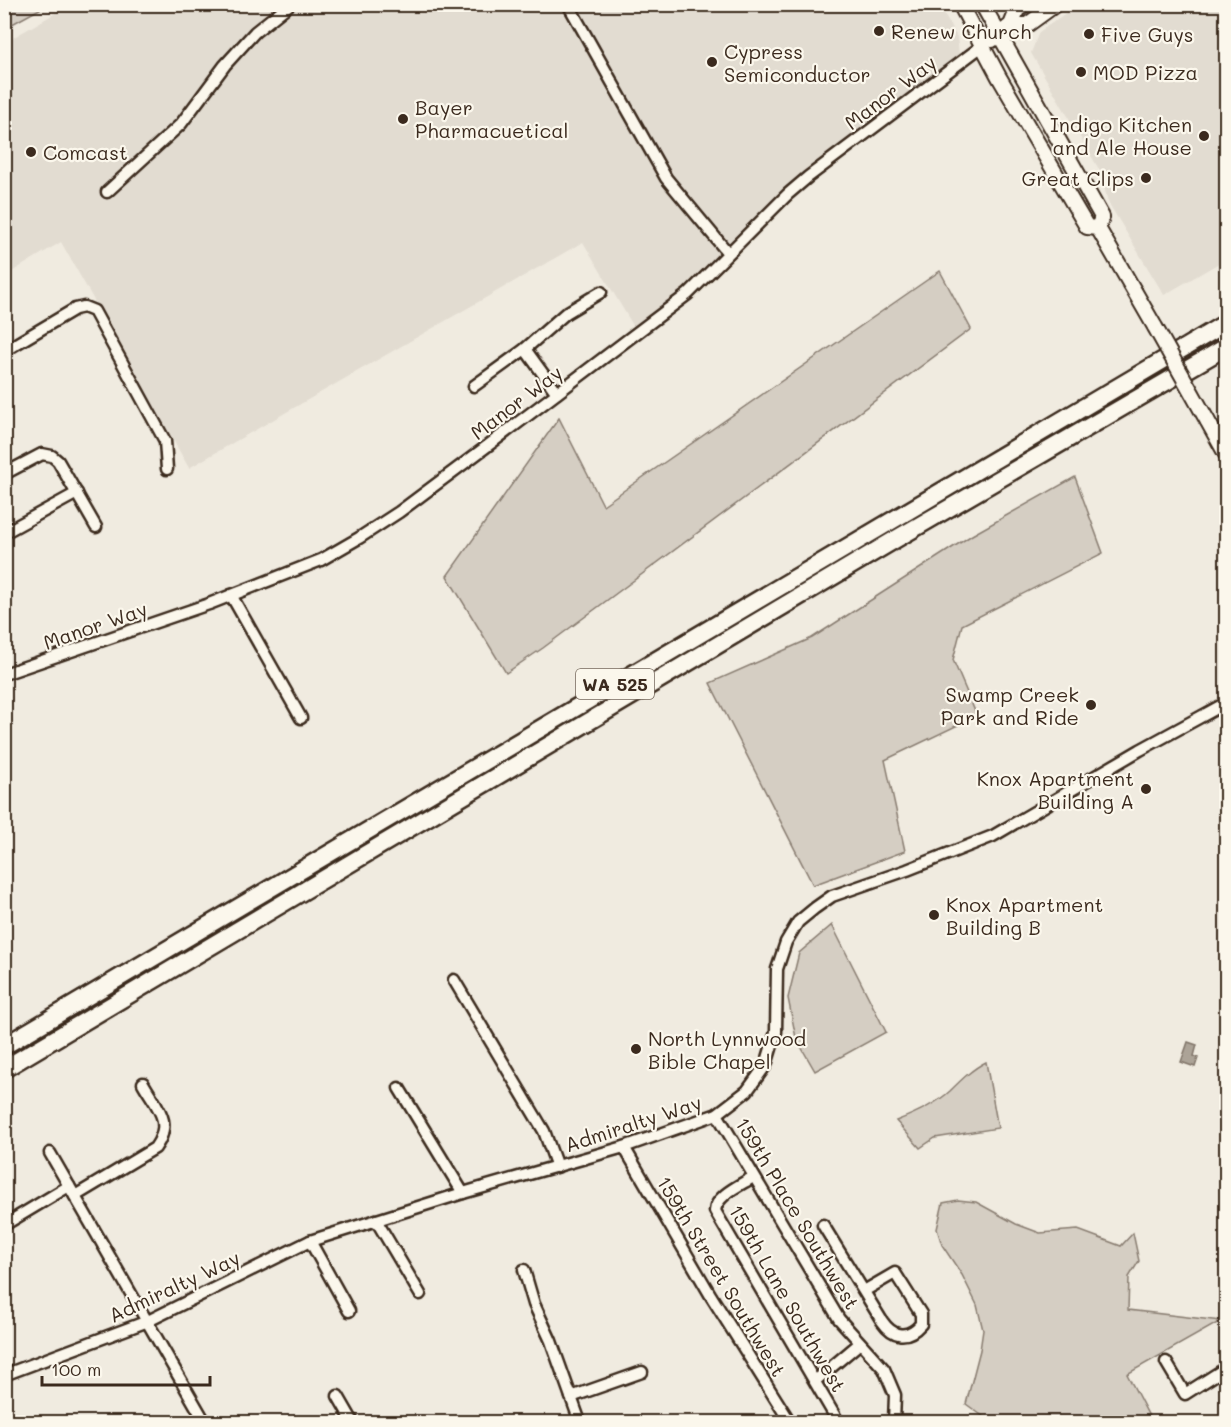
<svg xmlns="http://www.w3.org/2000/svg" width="1231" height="1427" viewBox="0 0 1231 1427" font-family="Mali,sans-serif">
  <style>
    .built { fill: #e2dcd1 }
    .green { fill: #d5cec3; stroke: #887c70; stroke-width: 1.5 }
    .water { fill: #aca397; stroke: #7f7367; stroke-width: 1.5 }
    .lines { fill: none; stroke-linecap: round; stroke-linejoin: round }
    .minor-casing { stroke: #3b2a1e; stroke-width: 15 }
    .major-casing { stroke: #3b2a1e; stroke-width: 18 }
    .highway-casing { stroke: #3b2a1e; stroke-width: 21 }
    .minor { stroke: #fbf7ec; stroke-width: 10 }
    .major { stroke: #fbf7ec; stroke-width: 14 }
    .highway { stroke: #fbf7ec; stroke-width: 16 }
    .major-bridge-casing { stroke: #3b2a1e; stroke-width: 18; stroke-linecap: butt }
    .major-bridge { stroke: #fbf7ec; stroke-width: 14 }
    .poi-dot { fill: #3b2a1e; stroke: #fbf7ec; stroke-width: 2 }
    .labels { text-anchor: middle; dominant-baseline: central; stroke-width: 4.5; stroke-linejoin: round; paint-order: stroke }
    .shield { fill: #fbf7ec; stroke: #75685c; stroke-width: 1.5 }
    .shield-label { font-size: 18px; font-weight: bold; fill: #3b2a1e }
    .poi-label { font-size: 20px; fill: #3b2a1e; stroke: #fbf7ec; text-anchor: start }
    .street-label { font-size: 20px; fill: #3b2a1e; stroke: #fbf7ec }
  </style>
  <rect width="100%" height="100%" fill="#f0ebe0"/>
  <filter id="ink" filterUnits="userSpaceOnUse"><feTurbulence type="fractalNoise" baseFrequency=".0167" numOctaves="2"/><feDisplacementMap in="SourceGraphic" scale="12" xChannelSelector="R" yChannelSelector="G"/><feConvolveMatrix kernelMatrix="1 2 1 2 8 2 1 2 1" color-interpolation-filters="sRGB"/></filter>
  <g filter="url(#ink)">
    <g class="built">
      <path d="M 71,4 L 938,4 L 957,37 L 959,54 L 945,74 L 822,165 L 688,294 L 634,327 L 583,242 L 189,468 L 61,242 L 5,276 L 4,43 Z"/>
      <path d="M 1077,5 L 1226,5 L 1226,259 L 1164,295 L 1108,202 L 1100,171 L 1031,53 L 1039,32 Z"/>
    </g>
    <g class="green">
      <path d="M 5,4 L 47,4 L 47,5 L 5,28 Z"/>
      <path d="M 940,271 L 971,329 L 543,648 L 506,673 L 447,576 L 559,418 L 603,505 Z"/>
      <path d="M 1075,477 L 1103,553 L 962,625 L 953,660 L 977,716 L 885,760 L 905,851 L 813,885 L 710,683 L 812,638 L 972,535 Z"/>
      <path d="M 832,925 L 886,1032 L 815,1071 L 796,1038 L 788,998 L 799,953 Z"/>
      <path d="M 986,1062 L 998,1128 L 935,1138 L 920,1148 L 896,1121 C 914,1114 935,1105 950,1091 C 961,1080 972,1069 986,1062 Z"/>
      <path d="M 958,1200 L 976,1202 L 1016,1224 L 1040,1233 L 1078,1230 L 1121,1246 L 1133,1233 L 1139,1261 L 1129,1277 L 1128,1310 L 1221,1321 L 1127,1374 L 1152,1422 L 991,1422 L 966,1404 L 980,1350 L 983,1330 L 977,1305 L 962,1275 L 942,1245 L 937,1229 L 943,1203 Z"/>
    </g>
    <path class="water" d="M 1188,1042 L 1197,1045 L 1194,1056 L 1198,1058 L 1195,1067 L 1181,1062 Z"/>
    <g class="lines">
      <defs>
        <g id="minor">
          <path d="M 568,4 L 666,178 L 728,253"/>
          <path d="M 107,192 L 181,124 L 225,65 L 255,32 L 290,4"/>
          <path d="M 525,349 L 557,393"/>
          <path d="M 4,351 L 75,309 L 84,307 L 94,311 L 165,441 L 167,469"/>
          <path d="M 474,386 L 525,349 L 566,313 L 601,292"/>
          <path d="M 4,474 L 42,454 L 52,456 L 58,461 L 96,527"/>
          <path d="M 4,533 L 77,493"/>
          <path d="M 231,595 L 301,718"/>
          <path d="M 4,674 L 209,604 L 321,560 L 359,538 L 399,512 L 486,447 L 688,294 L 788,194 L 808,177 L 982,46"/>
          <path d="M 454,980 L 544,1131 L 557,1167"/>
          <path d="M 399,1088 L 463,1193"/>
          <path d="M 717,1114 L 839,1319 L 884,1369 L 895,1395 L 894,1422"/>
          <path d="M 624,1147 L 711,1296 L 790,1422"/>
          <path d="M 50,1153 L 205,1422"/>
          <path d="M 753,1177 C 741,1185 716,1195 715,1211 L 836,1418"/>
          <path d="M 75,1196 L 155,1148 C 174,1121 157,1108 143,1083"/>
          <path d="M 376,1220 L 420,1294"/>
          <path d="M 4,1225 L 69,1186"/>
          <path d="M 823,1225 L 882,1321 C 893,1337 907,1340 921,1324 L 921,1314 L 895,1273 L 864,1291"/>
          <path d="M 310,1241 L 349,1311"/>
          <path d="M 524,1270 L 534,1304 L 551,1341 L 580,1422"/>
          <path d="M 1166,1362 L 1185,1394 L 1226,1368"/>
          <path d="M 4,1375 L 148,1321 L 310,1241 L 463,1193 L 624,1147 L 717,1114 L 747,1091 L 766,1065 L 776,1032 L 777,969 L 786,942 L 798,922 L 815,908 L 832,896 L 907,870 L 993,836 L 1140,750 L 1226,703"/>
          <path d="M 815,1381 L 860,1343"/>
          <path d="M 338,1396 L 353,1422"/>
          <path d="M 571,1397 L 642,1372"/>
        </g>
        <g id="major">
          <path d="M 960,4 L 999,77 L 1087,227 L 1098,228"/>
          <path d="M 982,4 L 1102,217 L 1098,228"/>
          <path d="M 1011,25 L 1027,25 L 1056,4"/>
          <path d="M 992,40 L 1011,25 L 1017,10 L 1025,4"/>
          <path d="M 1098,228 L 1155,327"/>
          <path d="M 1207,420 L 1226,454"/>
        </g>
        <g id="highway">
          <path d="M 4,1046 L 1226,323"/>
          <path d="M 4,1069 L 896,539 L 1226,347"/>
        </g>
      </defs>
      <use href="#minor" class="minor-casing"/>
      <use href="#major" class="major-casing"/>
      <use href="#highway" class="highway-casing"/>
      <use href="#minor" class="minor"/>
      <use href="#major" class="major"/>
      <use href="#highway" class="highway"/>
      <defs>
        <path id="major-bridge" d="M 1155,327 L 1207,420"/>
      </defs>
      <use href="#major-bridge" class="major-bridge-casing"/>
      <use href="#major-bridge" class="major-bridge"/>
    </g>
  </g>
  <g class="poi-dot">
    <circle cx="879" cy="31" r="6"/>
    <circle cx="1089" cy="34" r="6"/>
    <circle cx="712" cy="62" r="6"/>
    <circle cx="1081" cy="72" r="6"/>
    <circle cx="403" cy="119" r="6"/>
    <circle cx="1204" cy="136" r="6"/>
    <circle cx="31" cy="152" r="6"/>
    <circle cx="1146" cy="178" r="6"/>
    <circle cx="1091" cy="705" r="6"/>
    <circle cx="1146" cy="789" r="6"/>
    <circle cx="934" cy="915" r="6"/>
    <circle cx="636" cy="1049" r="6"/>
  </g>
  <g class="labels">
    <rect class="shield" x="576" y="669" width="78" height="30" rx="4.5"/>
    <g class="shield-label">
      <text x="615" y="684">WA 525</text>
    </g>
    <g class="poi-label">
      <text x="891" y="31">Renew Church</text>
      <text x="1101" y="34">Five Guys</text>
      <text x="724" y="51">Cypress<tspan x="724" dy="23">Semiconductor</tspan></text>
      <text x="1093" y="72">MOD Pizza</text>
      <text x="415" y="107">Bayer<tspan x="415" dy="23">Pharmacuetical</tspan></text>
      <text x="1192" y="124" text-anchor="end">Indigo Kitchen<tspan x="1192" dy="23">and Ale House</tspan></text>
      <text x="43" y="152">Comcast</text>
      <text x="1134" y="178" text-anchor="end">Great Clips</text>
      <text x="1079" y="694" text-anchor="end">Swamp Creek<tspan x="1079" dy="23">Park and Ride</tspan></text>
      <text x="1134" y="778" text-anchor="end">Knox Apartment<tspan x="1134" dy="23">Building A</tspan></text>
      <text x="946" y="904">Knox Apartment<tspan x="946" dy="23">Building B</tspan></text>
      <text x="648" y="1038">North Lynnwood<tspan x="648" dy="23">Bible Chapel</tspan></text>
    </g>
    <g class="street-label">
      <text transform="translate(890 92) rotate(-37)">Manor Way</text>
      <text transform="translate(516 402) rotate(-37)">Manor Way</text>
      <text transform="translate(95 625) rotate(-19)">Manor Way</text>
      <text transform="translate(633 1123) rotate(-18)">Admiralty Way</text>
      <text transform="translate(798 1213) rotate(59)">159th Place Southwest</text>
      <text transform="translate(722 1276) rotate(59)">159th Street Southwest</text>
      <text transform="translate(174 1286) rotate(-25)">Admiralty Way</text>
      <text transform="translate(788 1298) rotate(60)">159th Lane Southwest</text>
    </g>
  </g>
  <rect width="1231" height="1427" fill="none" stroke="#fbf7ec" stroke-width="24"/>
  <rect x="12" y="12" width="1207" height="1403" fill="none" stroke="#3b2a1e" stroke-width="2" filter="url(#ink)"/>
  <path d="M42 1376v9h168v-9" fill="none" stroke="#3b2a1e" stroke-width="3"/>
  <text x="51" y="1376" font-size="18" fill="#3b2a1e" stroke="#fbf7ec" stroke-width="4.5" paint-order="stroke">100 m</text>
</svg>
